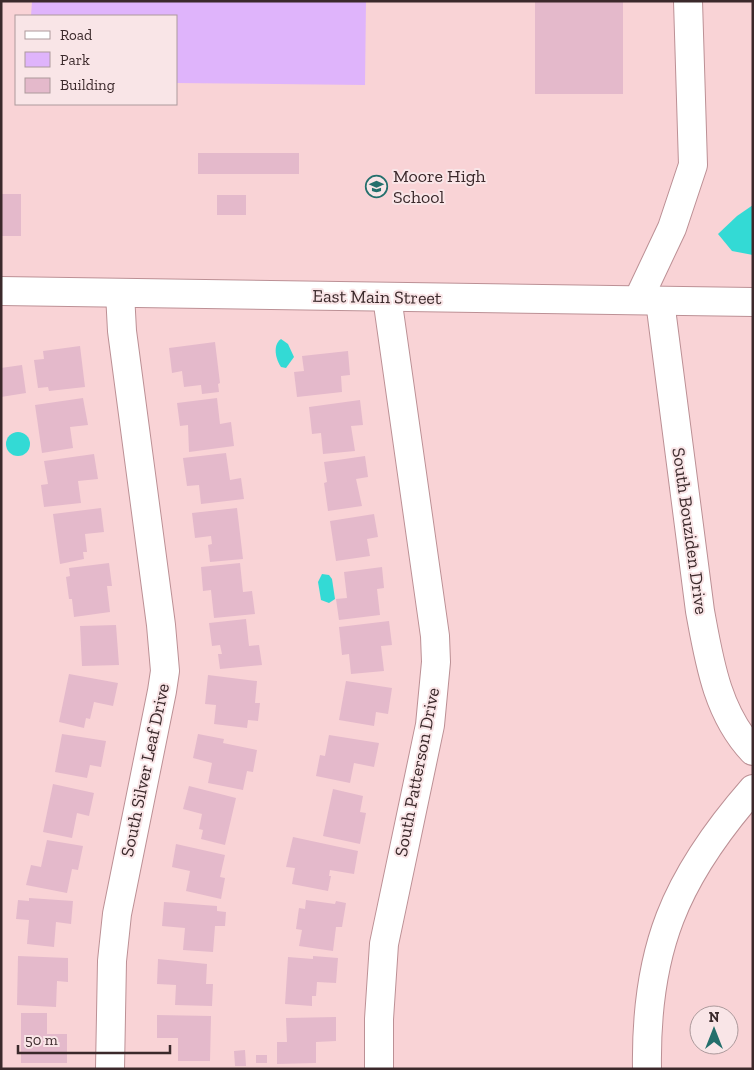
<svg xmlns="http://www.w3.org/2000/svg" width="754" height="1070" viewBox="0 0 754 1070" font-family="'Zilla Slab',serif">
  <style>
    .green { fill: #dfb4fb }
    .water { fill: #33dad5 }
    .building { fill: #e4b9cb }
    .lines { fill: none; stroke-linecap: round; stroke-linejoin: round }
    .minor-casing { stroke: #bc9095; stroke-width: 30 }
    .minor { stroke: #fff; stroke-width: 28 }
    .labels { text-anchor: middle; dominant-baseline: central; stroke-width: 4; stroke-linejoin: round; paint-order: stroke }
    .poi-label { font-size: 18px; fill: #3b292b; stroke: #f9e5e7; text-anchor: start }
    .street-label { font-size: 18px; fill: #3b292b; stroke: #f9e5e7 }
  </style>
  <rect width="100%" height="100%" fill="#f9d3d6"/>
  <path class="green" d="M 32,1 L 366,1 L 365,85 L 176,83 L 176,16 L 31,16 Z"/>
  <g class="water">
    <path d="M 753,205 L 753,255 L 732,251 L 718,234 L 737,216 Z"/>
    <path d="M 281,339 L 288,344 L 294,357 L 286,368 L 281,367 C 276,360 272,345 281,339 Z"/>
    <circle cx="18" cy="444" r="12"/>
    <path d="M 322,574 L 329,575 L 332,579 L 335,599 L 329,603 L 321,600 L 318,582 Z"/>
  </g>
  <g class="building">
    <rect x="535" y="1" width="88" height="93"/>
    <rect x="198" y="153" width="101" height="21"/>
    <rect x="1" y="194" width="20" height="42"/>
    <rect x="217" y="195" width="29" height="20"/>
    <path d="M 215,342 L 220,383 L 218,384 L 219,392 L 202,394 L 201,385 L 184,387 L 182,371 L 172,373 L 169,348 Z"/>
    <path d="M 80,346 L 85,387 L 49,391 L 48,387 L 38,388 L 34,360 L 44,359 L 43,351 Z"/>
    <path d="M 348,351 L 350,375 L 341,376 L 342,392 L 297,397 L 294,372 L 304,371 L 302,356 Z"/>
    <path d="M 22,365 L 26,393 L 1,397 L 1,368 Z"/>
    <path d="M 83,398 L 88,425 L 70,427 L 73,448 L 42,453 L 35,405 Z"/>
    <path d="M 217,398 L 220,424 L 231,422 L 234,446 L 189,452 L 188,425 L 180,426 L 177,403 Z"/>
    <path d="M 360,400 L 363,425 L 351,426 L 355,451 L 323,454 L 321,433 L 312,434 L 309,407 Z"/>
    <path d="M 226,453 L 230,480 L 241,478 L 244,499 L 201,504 L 199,485 L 187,486 L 183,458 Z"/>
    <path d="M 94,454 L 98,479 L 78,481 L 81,503 L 44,507 L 41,485 L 48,484 L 44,461 Z"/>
    <path d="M 365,456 L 368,477 L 356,479 L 362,506 L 328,511 L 324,483 L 327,482 L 324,462 Z"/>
    <path d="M 101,508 L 104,532 L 85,534 L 87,552 L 83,552 L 84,559 L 60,564 L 53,514 Z"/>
    <path d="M 237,508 L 243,559 L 210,562 L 208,545 L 212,544 L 211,536 L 195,538 L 192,513 Z"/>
    <path d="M 374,514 L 378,537 L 367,539 L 370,556 L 336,561 L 330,521 Z"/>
    <path d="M 109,563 L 112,586 L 107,586 L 110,612 L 74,617 L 72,599 L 69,599 L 66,577 L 70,576 L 69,568 Z"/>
    <path d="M 240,563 L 243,592 L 252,591 L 255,614 L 214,618 L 211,590 L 203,591 L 201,567 Z"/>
    <path d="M 382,567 L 384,588 L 377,589 L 380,615 L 339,620 L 336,599 L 347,598 L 344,572 Z"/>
    <path d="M 246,619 L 249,646 L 259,645 L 262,665 L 220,669 L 218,654 L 222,654 L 220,645 L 212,646 L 209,623 Z"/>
    <path d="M 389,621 L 392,645 L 381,646 L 384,671 L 351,674 L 349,654 L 342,655 L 339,627 Z"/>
    <path d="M 116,625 L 119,665 L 82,666 L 80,626 Z"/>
    <path d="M 69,674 L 118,683 L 113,706 L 94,702 L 90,719 L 86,718 L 84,728 L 59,722 Z"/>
    <path d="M 208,675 L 257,681 L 255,703 L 260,703 L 258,721 L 248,720 L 247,728 L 214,724 L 216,705 L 205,704 Z"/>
    <path d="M 346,681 L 392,688 L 388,714 L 376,712 L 374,726 L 339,720 Z"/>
    <path d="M 62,734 L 106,741 L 101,767 L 90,765 L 87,778 L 55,772 Z"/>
    <path d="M 198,734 L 224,739 L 223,743 L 257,750 L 253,772 L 247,771 L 243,790 L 208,783 L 212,763 L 193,758 Z"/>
    <path d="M 329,735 L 379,743 L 374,767 L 354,763 L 350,783 L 316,776 L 320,755 L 325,756 Z"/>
    <path d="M 53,784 L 94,793 L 89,816 L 77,813 L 72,838 L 43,832 Z"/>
    <path d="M 189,786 L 236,798 L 225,845 L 201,839 L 203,830 L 199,829 L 202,814 L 183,809 Z"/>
    <path d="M 333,789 L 363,796 L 360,812 L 366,813 L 360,844 L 323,836 Z"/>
    <path d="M 293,837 L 358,851 L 354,874 L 330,870 L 329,876 L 331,876 L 328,891 L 292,884 L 295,868 L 286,867 Z"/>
    <path d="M 47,840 L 83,846 L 78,870 L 72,869 L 67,893 L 26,885 L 31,865 L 41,867 Z"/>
    <path d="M 176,844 L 225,855 L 220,877 L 225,878 L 221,899 L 186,891 L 190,871 L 172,867 Z"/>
    <path d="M 29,898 L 73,901 L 71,924 L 56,922 L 54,947 L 27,944 L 29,920 L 16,919 L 18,900 L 29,901 Z"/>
    <path d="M 306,900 L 335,904 L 336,901 L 346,903 L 342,927 L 336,927 L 333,951 L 299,946 L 302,930 L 296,929 L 299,908 L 305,909 Z"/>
    <path d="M 164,902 L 217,906 L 217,911 L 226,912 L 225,926 L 215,926 L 213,952 L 183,950 L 185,928 L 162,926 Z"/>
    <path d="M 18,956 L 68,958 L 68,982 L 57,981 L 56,1007 L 17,1005 Z"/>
    <path d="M 313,956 L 338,958 L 336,983 L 317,982 L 316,996 L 312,996 L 312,1006 L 285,1004 L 288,957 L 313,959 Z"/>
    <path d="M 158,959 L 207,964 L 206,984 L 213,984 L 212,1006 L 175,1005 L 176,985 L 157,984 Z"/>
    <path d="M 21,1013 L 47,1013 L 47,1034 L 67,1034 L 67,1063 L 21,1063 Z"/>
    <path d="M 157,1015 L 211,1016 L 210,1061 L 178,1061 L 178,1038 L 157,1038 Z"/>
    <path d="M 336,1017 L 336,1041 L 316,1042 L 316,1063 L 277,1064 L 277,1042 L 287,1042 L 286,1018 Z"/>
    <path d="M 245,1050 L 246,1066 L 235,1066 L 234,1051 Z"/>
    <rect x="256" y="1055" width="11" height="8"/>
  </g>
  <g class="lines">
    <defs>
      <g id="minor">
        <path d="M 1,291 L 753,302"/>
        <path d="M 638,300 L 672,228 L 693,165 L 688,1"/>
        <path d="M 660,301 L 700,611 C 709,660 717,713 753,751"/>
        <path d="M 110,1069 L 112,961 L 117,914 L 162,691 L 165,671 L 161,625 L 122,331 L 120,293"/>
        <path d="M 379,1069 L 379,1019 L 384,944 L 430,725 L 436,662 L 435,636 L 387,297"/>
        <path d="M 647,1069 C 645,950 675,878 753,789"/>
      </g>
    </defs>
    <use href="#minor" class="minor-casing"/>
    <use href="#minor" class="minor"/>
  </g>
  <defs>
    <symbol id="school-ring" viewBox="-11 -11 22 22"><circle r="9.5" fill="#f9e5e7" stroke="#246f6c" stroke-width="1.5"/><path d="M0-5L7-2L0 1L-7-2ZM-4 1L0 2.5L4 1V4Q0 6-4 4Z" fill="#246f6c"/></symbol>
  </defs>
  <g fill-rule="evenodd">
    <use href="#school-ring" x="364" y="174" width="25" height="25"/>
  </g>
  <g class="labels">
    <g class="poi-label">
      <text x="393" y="176">Moore High<tspan x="393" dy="21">School</tspan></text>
    </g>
    <g class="street-label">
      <text transform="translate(377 297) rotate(1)">East Main Street</text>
      <text transform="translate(690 531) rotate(82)">South Bouziden Drive</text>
      <text transform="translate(145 770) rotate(-78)">South Silver Leaf Drive</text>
      <text transform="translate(417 772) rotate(-79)">South Patterson Drive</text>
    </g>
  </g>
  <rect width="754" height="1070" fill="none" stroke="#3b292b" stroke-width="5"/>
  <rect x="15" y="15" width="162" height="90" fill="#f9e5e7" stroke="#ad9a9c"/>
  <rect x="25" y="31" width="25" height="8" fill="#ffffff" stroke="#ad9a9c"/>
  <text x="60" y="40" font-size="15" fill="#3b292b">Road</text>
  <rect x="25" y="52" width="25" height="15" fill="#dfb4fb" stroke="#ad9a9c"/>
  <text x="60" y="65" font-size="15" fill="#3b292b">Park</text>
  <rect x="25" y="78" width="25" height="15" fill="#e4b9cb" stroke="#ad9a9c"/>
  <text x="60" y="90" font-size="15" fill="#3b292b">Building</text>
  <g transform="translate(714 1030)"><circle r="24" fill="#f9e5e7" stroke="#ad9a9c"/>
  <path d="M0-4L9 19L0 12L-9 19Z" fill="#246f6c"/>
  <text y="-8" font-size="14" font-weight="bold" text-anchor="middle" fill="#3b292b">N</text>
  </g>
  <path d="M18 1045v8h152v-8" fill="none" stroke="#3b292b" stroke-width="2.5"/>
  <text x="25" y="1045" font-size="15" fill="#3b292b" stroke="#f9e5e7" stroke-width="4" paint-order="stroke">50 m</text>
</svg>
